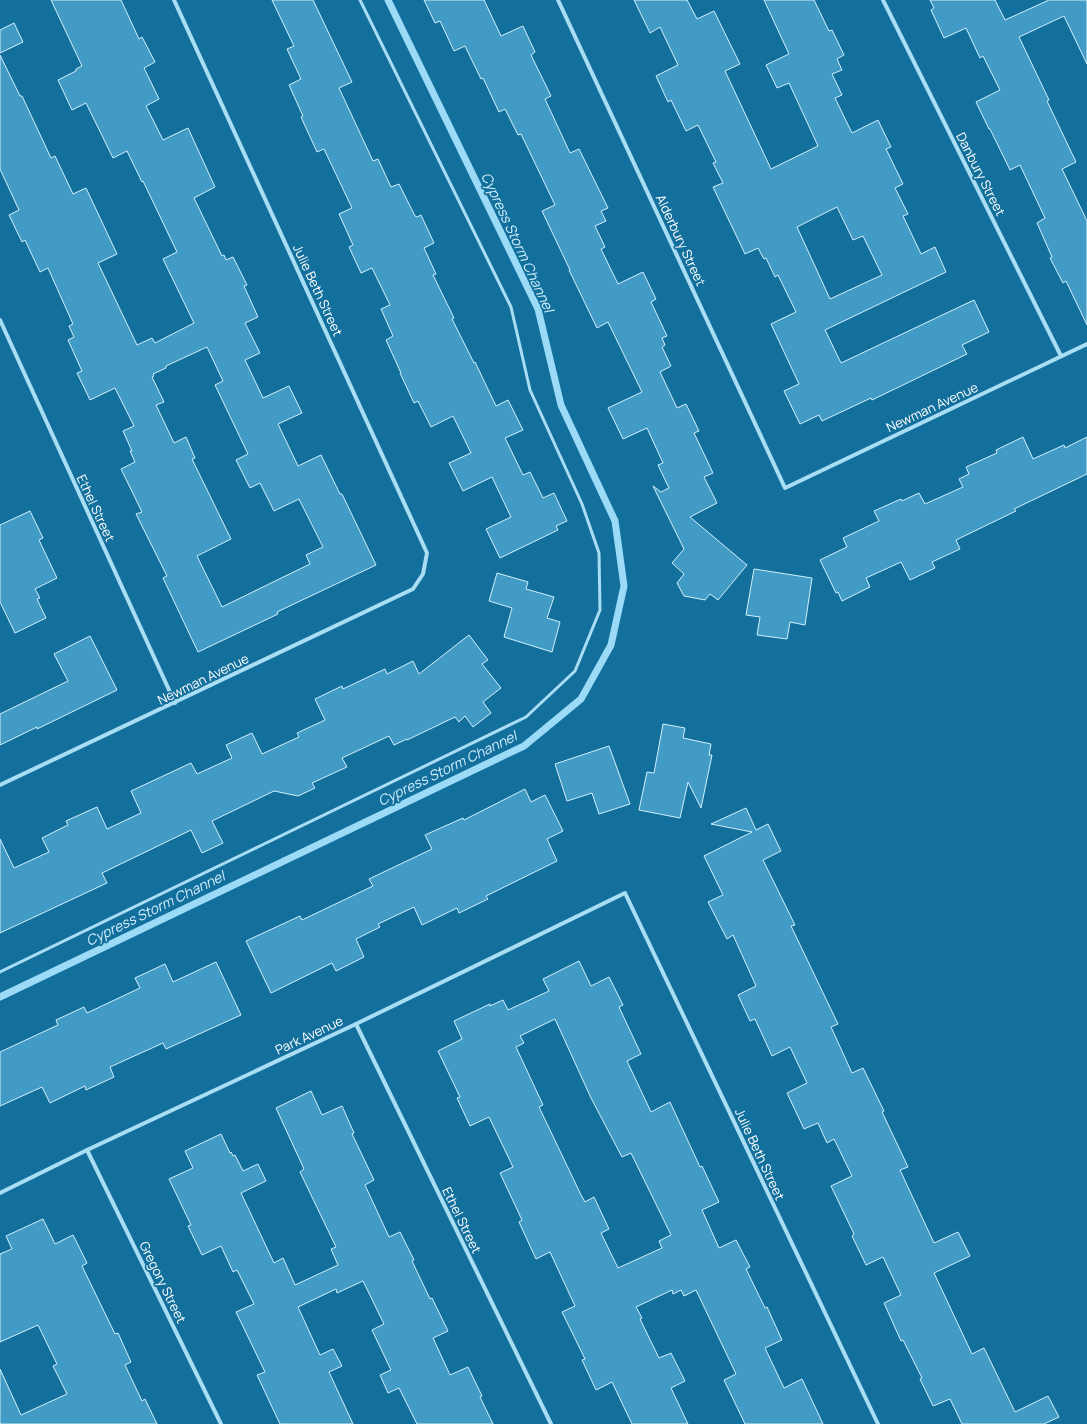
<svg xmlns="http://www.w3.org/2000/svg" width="1087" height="1424" viewBox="0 0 1087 1424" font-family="Manrope,sans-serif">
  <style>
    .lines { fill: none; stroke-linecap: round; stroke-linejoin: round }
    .stream { stroke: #9cdbf7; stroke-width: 7 }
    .building { fill: #419bc5; stroke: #d2f0fd; fill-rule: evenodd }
    .service { stroke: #a9ddf4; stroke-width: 3 }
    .minor { stroke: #a9ddf4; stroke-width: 4 }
    .labels { text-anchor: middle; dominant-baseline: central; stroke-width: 3.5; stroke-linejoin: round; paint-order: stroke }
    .street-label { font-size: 13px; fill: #fff; stroke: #13709d }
    .water-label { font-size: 14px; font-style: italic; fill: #d0eefc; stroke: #13709d }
  </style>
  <rect width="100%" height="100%" fill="#13709d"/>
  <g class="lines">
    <path class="stream" d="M 0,997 L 524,746 L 581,699 L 611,645 L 624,586 L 615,521 L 561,405 L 538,309 L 388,0"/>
  </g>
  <g class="building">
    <path d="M 51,0 L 121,0 L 139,39 L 142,37 L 155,62 L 144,68 L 159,99 L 146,106 L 163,140 L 188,128 L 215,187 L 194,198 L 222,256 L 224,255 L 226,260 L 233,257 L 247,285 L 244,286 L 258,317 L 245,323 L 260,353 L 245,360 L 263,398 L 289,386 L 302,413 L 278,424 L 298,466 L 321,455 L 340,494 L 342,494 L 376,565 L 277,612 L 278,614 L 198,652 L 163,578 L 167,576 L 136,514 L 142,512 L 121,469 L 135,462 L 130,451 L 132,451 L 123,431 L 134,426 L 115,388 L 90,400 L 77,373 L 82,371 L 68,340 L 74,337 L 69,326 L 73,324 L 48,268 L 40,272 L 25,240 L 22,242 L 9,215 L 19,210 L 0,169 L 0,55 L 20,96 L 22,96 L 51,158 L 55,156 L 73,194 L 86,188 L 117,254 L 98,263 L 137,345 L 152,338 L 155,343 L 194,323 L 163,259 L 177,252 L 143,181 L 142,182 L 127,151 L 113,158 L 86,103 L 72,110 L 58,80 L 76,71 L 76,69 L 82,66 ZM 207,347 L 223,381 L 215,385 L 248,454 L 236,460 L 250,488 L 260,483 L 274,511 L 299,499 L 323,547 L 306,555 L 310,564 L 222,607 L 197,556 L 231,539 L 192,459 L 195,458 L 186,437 L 174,443 L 156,405 L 164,402 L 152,377 L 154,376 L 153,374 L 166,368 L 166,366 Z"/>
    <path d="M 272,0 L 313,0 L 352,82 L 339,88 L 373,161 L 378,159 L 391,187 L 399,184 L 415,216 L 417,217 L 421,215 L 434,243 L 424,248 L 436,274 L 433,275 L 454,318 L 452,319 L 474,363 L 475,362 L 496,406 L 508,400 L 523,430 L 505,438 L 523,475 L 530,472 L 543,498 L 554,493 L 567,521 L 556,526 L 558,530 L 500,558 L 486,529 L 511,517 L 492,477 L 463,491 L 449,463 L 471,453 L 453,416 L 431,427 L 418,401 L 414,403 L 400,373 L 401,373 L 386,340 L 393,336 L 381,309 L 390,305 L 372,268 L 361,273 L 349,247 L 353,245 L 339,214 L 352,208 L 324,149 L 317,152 L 301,117 L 303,116 L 289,85 L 301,79 L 287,49 L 294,46 Z"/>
    <path d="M 424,0 L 484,0 L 501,36 L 523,26 L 535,52 L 531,55 L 551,96 L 545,99 L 570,153 L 579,149 L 608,208 L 601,211 L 606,221 L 595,226 L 605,247 L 601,249 L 618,284 L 643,272 L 656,299 L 651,302 L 667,336 L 662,338 L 665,345 L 662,347 L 671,366 L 660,372 L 677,408 L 686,404 L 699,431 L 694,433 L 713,473 L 704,477 L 717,503 L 690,517 L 747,565 L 718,600 L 710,594 L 705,600 L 684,596 L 677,583 L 684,574 L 672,563 L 684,549 L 653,486 L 661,492 L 669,488 L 658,465 L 663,463 L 647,428 L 623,439 L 608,408 L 642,392 L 608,322 L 597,328 L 569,270 L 570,270 L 542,211 L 555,205 L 521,134 L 518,135 L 505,109 L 499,112 L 483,78 L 481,79 L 465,46 L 454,51 L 440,21 L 435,23 Z"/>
    <path d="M 634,0 L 687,0 L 697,19 L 714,11 L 740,64 L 725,71 L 771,169 L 818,146 L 789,83 L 777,88 L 766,65 L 789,54 L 764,0 L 814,0 L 829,31 L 832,30 L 844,55 L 837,59 L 842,70 L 832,74 L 842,95 L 835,98 L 852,133 L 878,120 L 891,147 L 886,149 L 903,184 L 895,188 L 908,214 L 903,216 L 921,254 L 935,247 L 946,272 L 825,330 L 841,363 L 974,300 L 989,332 L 962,345 L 967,354 L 872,400 L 871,398 L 822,421 L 819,415 L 800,424 L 784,391 L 799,384 L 771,324 L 796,312 L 778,275 L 775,277 L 766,258 L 764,259 L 758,248 L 745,254 L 713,187 L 723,183 L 713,163 L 716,162 L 698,125 L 686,131 L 671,100 L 668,102 L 656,76 L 678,65 L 660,27 L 650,33 ZM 837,207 L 853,240 L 863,236 L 882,275 L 830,299 L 797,227 Z"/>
    <path d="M 930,0 L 995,0 L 1005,20 L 1049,0 L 1087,0 L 1087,64 L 1064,16 L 1019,37 L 1049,100 L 1047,101 L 1076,162 L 1062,169 L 1087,221 L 1087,325 L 1066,281 L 1063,283 L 1050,258 L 1052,257 L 1037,223 L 1045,218 L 1020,165 L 1010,170 L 990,129 L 989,129 L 976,102 L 1000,90 L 983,56 L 980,58 L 966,28 L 944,38 L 931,10 L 934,8 Z"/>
    <path d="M 14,23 L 23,42 L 0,53 L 0,30 Z"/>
    <path d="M 1023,437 L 1033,459 L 1064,445 L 1065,448 L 1087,437 L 1087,474 L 1014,509 L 1016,511 L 956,540 L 960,549 L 932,562 L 935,568 L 910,580 L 901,562 L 866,578 L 870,587 L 842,601 L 838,592 L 836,593 L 820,560 L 847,547 L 843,538 L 879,521 L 874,511 L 901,499 L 902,501 L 919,493 L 925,504 L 963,487 L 959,479 L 969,474 L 966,467 L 997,453 L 996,450 Z"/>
    <path d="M 30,511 L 43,538 L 39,540 L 57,578 L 35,589 L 40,598 L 37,599 L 46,618 L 15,633 L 0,602 L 0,525 Z"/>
    <path d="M 754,569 L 812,578 L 805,625 L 790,622 L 787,639 L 757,635 L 760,617 L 746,615 Z"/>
    <path d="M 497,573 L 528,582 L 526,589 L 554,597 L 547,618 L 560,622 L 552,652 L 504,637 L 512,608 L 489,601 Z"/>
    <path d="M 469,635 L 488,660 L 482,664 L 501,688 L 483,702 L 491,713 L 473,727 L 465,716 L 459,722 L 455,717 L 407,740 L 407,739 L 394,745 L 389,736 L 342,758 L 347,767 L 312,783 L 315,788 L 298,796 L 274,791 L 212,821 L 223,843 L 202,853 L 191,830 L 102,873 L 107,883 L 0,933 L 0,839 L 14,868 L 49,852 L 42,838 L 68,825 L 66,821 L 97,807 L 107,829 L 141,813 L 131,791 L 191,763 L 197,774 L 232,758 L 226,745 L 252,733 L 262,754 L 299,737 L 297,733 L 325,720 L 315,699 L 342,686 L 343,689 L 385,669 L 387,674 L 413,661 L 419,674 Z"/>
    <path d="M 90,636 L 117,690 L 37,729 L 37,727 L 0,745 L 0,714 L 68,681 L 54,654 Z"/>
    <path d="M 663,724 L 685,728 L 683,738 L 711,744 L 709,755 L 712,755 L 701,808 L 688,782 L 680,818 L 639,810 L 647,772 L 654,773 Z"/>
    <path d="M 609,746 L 630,804 L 599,814 L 592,793 L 567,801 L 555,764 Z"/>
    <path d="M 525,789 L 531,802 L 545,795 L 563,831 L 547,839 L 557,861 L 486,896 L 488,899 L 459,913 L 457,908 L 422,925 L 414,907 L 378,924 L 380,927 L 356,939 L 364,957 L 336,971 L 332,963 L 271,993 L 246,941 L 300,916 L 302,920 L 373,886 L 369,879 L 432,849 L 425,835 L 463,818 L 464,820 Z"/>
    <path d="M 746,808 L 756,830 L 768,824 L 781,851 L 763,860 L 795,925 L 791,926 L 838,1024 L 831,1027 L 852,1073 L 863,1068 L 884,1111 L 882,1112 L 908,1167 L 900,1170 L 934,1243 L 958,1232 L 970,1256 L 934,1273 L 972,1354 L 984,1348 L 1015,1412 L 1048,1396 L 1059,1417 L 1044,1424 L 962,1424 L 950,1399 L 933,1406 L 920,1379 L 922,1378 L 903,1340 L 901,1341 L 884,1303 L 901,1295 L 883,1257 L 866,1265 L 852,1236 L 854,1234 L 831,1186 L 852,1176 L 834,1139 L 827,1143 L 818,1123 L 804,1129 L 787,1093 L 807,1083 L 790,1047 L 772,1056 L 755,1019 L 750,1021 L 738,995 L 756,986 L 733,935 L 727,939 L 708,902 L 723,895 L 704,856 L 752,832 L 711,824 Z"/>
    <path d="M 579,961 L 591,986 L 609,977 L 623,1005 L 619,1007 L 641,1054 L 627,1061 L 651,1112 L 670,1102 L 700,1167 L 702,1166 L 719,1202 L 702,1210 L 719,1248 L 736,1240 L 750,1267 L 746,1269 L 765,1308 L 767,1307 L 782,1340 L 765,1348 L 784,1388 L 802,1379 L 823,1424 L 745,1424 L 724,1380 L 736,1374 L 696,1290 L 684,1296 L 681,1290 L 673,1294 L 672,1290 L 636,1307 L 642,1318 L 640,1319 L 659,1358 L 671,1353 L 685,1381 L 671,1388 L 688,1424 L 632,1424 L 612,1382 L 596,1390 L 582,1360 L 585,1359 L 562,1312 L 575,1306 L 550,1252 L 536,1259 L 519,1222 L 522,1220 L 500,1173 L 513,1167 L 489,1117 L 470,1126 L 457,1098 L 460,1097 L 438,1051 L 462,1039 L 454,1021 L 490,1004 L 490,1006 L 503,1000 L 508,1010 L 549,991 L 543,979 ZM 555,1019 L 591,1098 L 622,1157 L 631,1153 L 671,1235 L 659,1241 L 662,1248 L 618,1268 L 601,1233 L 609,1229 L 594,1197 L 585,1202 L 581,1195 L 539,1107 L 543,1105 L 516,1047 L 524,1043 L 520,1036 Z"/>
    <path d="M 216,962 L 241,1015 L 166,1049 L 163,1043 L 110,1067 L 114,1077 L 86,1090 L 85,1086 L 50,1103 L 42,1087 L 0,1106 L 0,1052 L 58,1025 L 56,1020 L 84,1007 L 87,1013 L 140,988 L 135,978 L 165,964 L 173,982 Z"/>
    <path d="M 311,1091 L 322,1115 L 342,1106 L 354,1133 L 352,1134 L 374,1180 L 365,1185 L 389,1237 L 400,1232 L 414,1260 L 412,1261 L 430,1299 L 432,1298 L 448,1331 L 433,1338 L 450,1375 L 468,1367 L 482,1396 L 480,1397 L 493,1424 L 417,1424 L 399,1388 L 388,1393 L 380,1375 L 391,1370 L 372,1330 L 384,1324 L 363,1281 L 337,1293 L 336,1289 L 298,1307 L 320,1355 L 333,1349 L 342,1366 L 329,1372 L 353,1424 L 280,1424 L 257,1375 L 265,1372 L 236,1312 L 254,1304 L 237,1270 L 233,1272 L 221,1246 L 202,1255 L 188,1226 L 191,1225 L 169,1179 L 193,1168 L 185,1151 L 221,1134 L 230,1153 L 231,1152 L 233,1156 L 235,1155 L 243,1171 L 258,1164 L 266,1181 L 241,1193 L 274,1263 L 283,1258 L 295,1285 L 338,1265 L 331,1249 L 336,1247 L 300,1172 L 304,1169 L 276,1108 Z"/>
    <path d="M 43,1219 L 55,1244 L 73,1235 L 87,1263 L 82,1266 L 115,1334 L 118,1333 L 131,1362 L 125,1365 L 142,1401 L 145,1399 L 157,1424 L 0,1424 L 0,1369 L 21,1415 L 67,1394 L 53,1366 L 57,1364 L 38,1325 L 0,1342 L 0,1254 L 12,1249 L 6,1236 Z"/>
  </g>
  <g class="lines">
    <path class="service" d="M 0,972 L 526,717 L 575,671 L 600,610 L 599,553 L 582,504 L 530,390 L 511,307 L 360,0"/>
    <g class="minor">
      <path d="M 558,0 L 785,488 L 1087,344"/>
      <path d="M 883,0 L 1061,356"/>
      <path d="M 0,320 L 175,703"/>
      <path d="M 0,785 L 413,589 L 423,574 L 427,553 L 174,0"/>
      <path d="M 356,1024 L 551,1424"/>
      <path d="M 87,1150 L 221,1424"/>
      <path d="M 0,1193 L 87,1150 L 356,1024 L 625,893 L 878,1424"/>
    </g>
  </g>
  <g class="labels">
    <g class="street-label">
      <text transform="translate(981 174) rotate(63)">Danbury Street</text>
      <text transform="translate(681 240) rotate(65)">Alderbury Street</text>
      <text transform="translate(318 290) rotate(65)">Julie Beth Street</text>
      <text transform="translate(932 407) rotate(-25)">Newman Avenue</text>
      <text transform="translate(96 508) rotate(65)">Ethel Street</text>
      <text transform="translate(203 679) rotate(-26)">Newman Avenue</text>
      <text transform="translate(309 1035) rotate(-25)">Park Avenue</text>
      <text transform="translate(760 1154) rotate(65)">Julie Beth Street</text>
      <text transform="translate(462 1220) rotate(64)">Ethel Street</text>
      <text transform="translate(163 1282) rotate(64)">Gregory Street</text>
    </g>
    <g class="water-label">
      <text transform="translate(518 242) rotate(65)">Cypress Storm Channel</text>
      <text transform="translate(447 768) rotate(-26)">Cypress Storm Channel</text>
      <text transform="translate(155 908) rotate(-26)">Cypress Storm Channel</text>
    </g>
  </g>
</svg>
